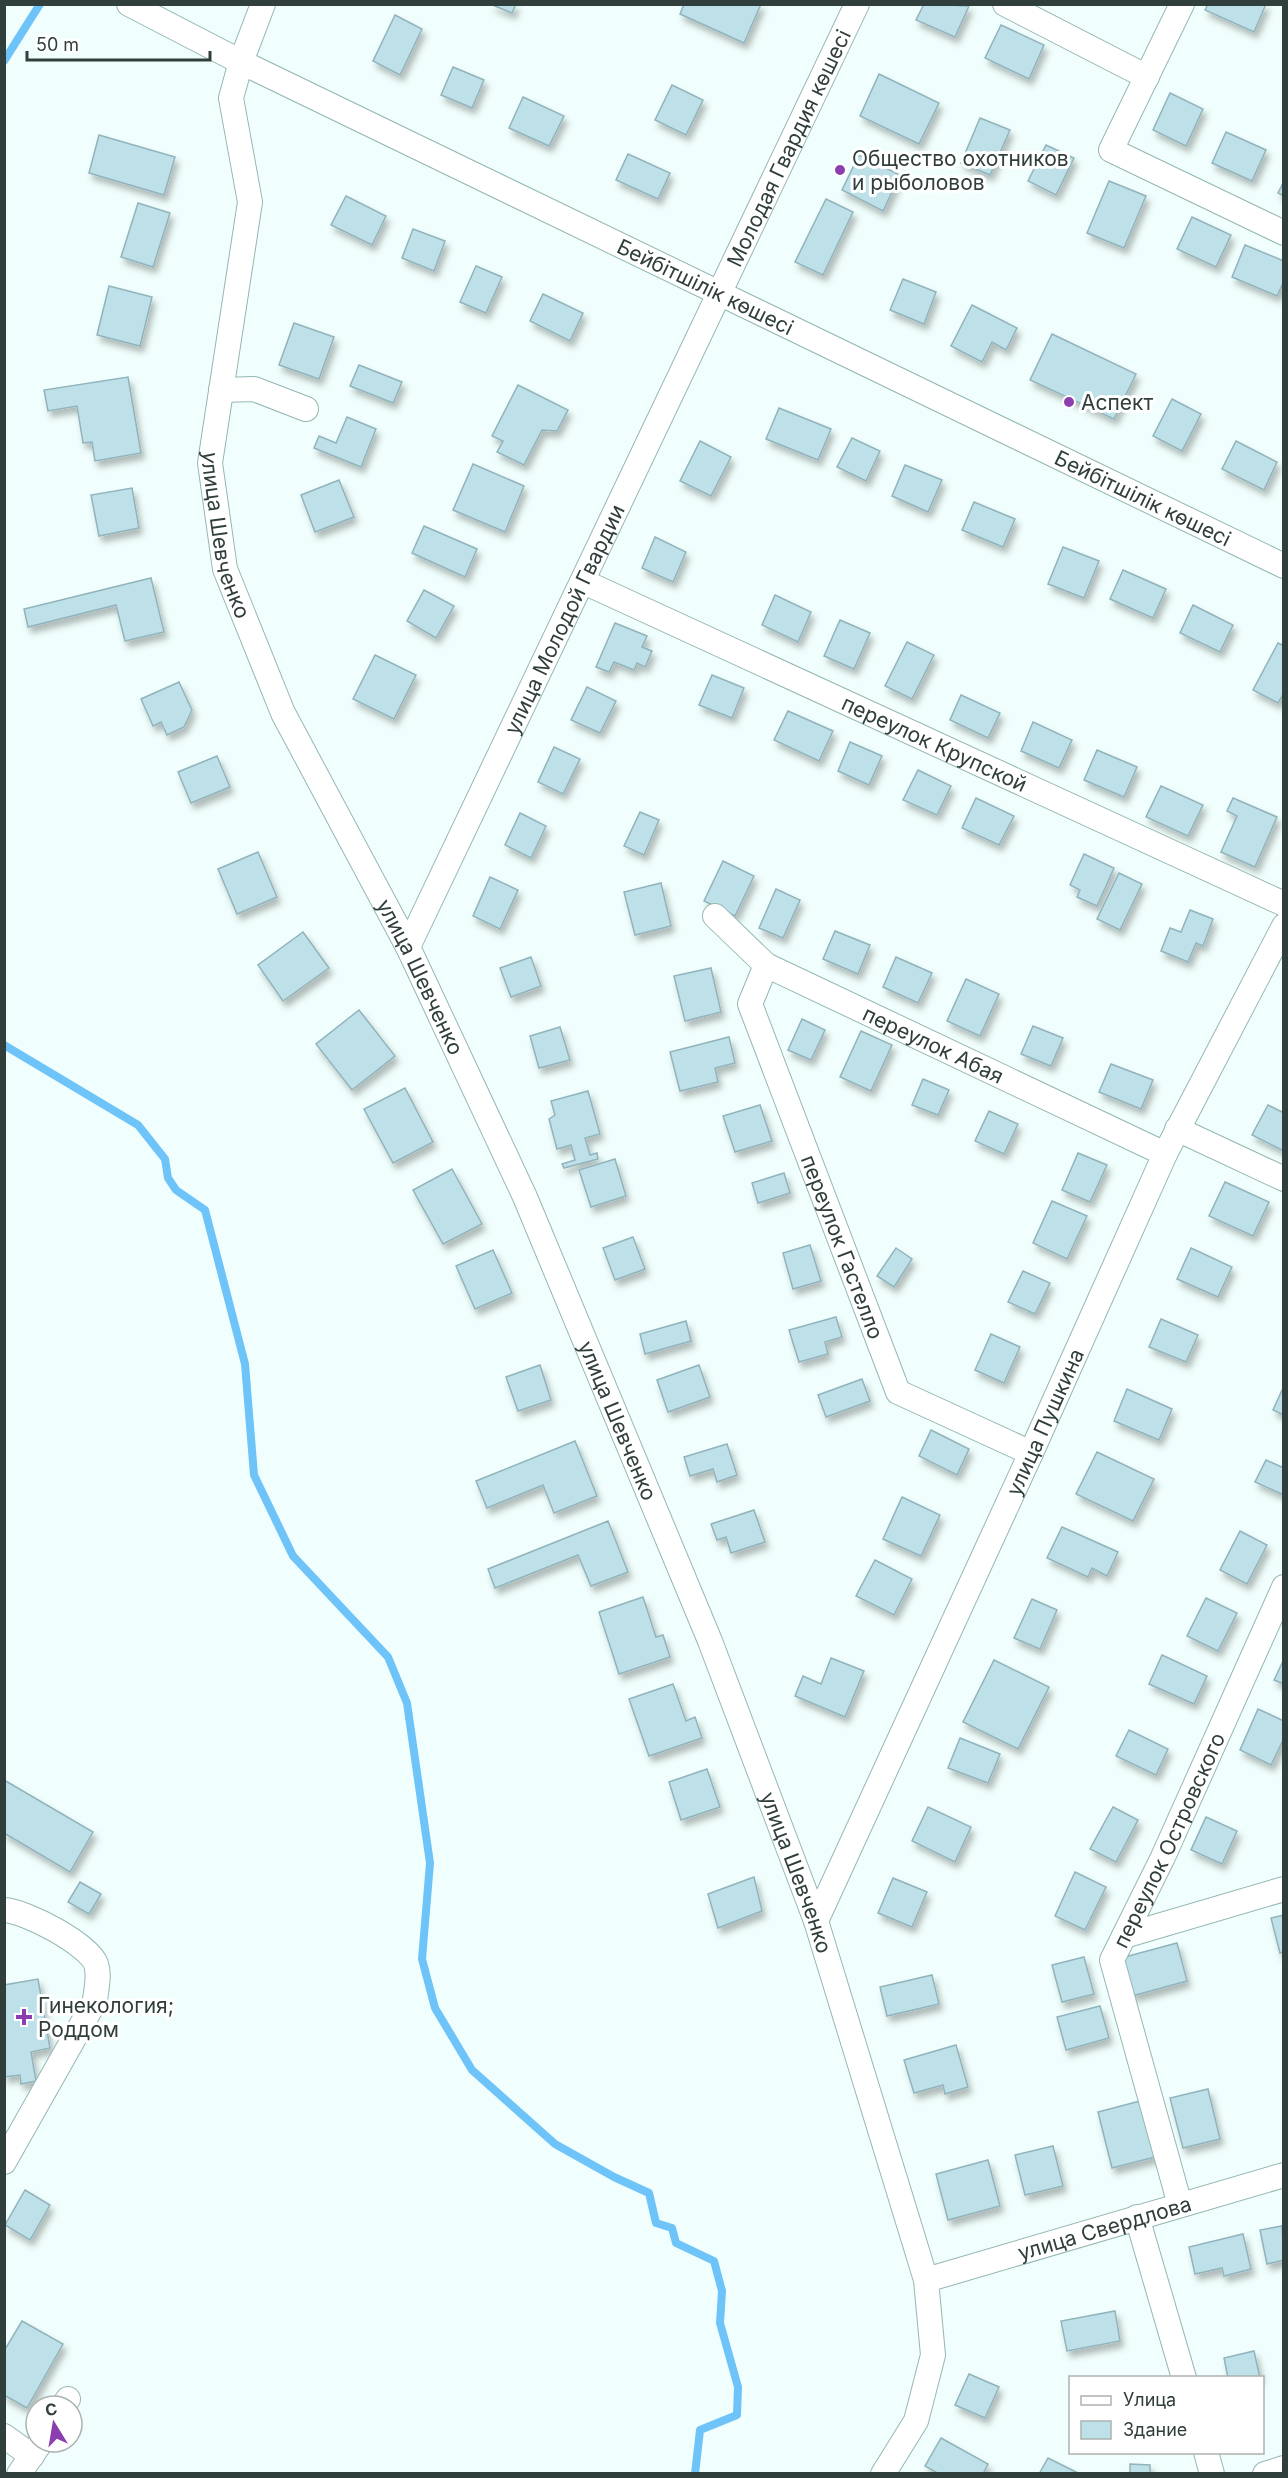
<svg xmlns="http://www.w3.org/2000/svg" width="1288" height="2478" viewBox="0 0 1288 2478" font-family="Inter,sans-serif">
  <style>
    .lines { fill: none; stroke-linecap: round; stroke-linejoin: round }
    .stream { stroke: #6ec3f9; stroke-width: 8 }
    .building { fill: #bee0e8; stroke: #91b3bb; stroke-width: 1.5; filter: url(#shadow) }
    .minor-casing { stroke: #94b7b3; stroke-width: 26 }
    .minor { stroke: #fff; stroke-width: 24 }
    .poi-dot { fill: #8c3eae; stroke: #fff; stroke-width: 2 }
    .labels { text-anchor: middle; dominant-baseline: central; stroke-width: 6; stroke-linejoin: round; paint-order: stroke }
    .street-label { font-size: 21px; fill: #303e3c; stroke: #fff }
    .poi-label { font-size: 21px; fill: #303e3c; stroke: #fff; text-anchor: start }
  </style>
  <defs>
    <filter id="shadow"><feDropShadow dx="3.5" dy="6" stdDeviation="3" flood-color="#0004"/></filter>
  </defs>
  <rect width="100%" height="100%" fill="#f0fffd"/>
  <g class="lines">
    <g class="stream">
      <path d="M 4,61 L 40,4"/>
      <path d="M 4,1045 L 138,1125 L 165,1159 L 168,1178 L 176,1190 L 205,1210 L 245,1364 L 254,1475 L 293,1556 L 388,1657 L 407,1703 L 430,1863 L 422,1959 L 435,2008 L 472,2070 L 555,2144 L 614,2177 L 649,2193 L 656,2223 L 672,2228 L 676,2243 L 714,2261 L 722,2291 L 720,2323 L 738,2387 L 737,2415 L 700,2430 L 695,2474"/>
    </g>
  </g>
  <g class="building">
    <path d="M 490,4 L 516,4 L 512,13 Z"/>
    <path d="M 684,4 L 761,4 L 744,43 L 680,14 Z"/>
    <path d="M 924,4 L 969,6 L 955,37 L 916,20 Z"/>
    <path d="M 1208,4 L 1266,4 L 1254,32 L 1205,10 Z"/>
    <path d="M 395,15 L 422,29 L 400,75 L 373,61 Z"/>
    <path d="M 1001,25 L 1044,45 L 1029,79 L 985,58 Z"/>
    <path d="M 453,67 L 484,80 L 472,108 L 441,95 Z"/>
    <path d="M 879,74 L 939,103 L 919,144 L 860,116 Z"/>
    <path d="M 672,85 L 703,100 L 686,135 L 655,120 Z"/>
    <path d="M 1170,93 L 1203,109 L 1186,146 L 1153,130 Z"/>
    <path d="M 523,97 L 564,116 L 549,146 L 509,128 Z"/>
    <path d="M 980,118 L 1010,130 L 990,175 L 961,163 Z"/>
    <path d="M 1226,132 L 1266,150 L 1252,181 L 1212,163 Z"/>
    <path d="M 99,135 L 175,157 L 164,195 L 89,173 Z"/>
    <path d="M 1046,145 L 1074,158 L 1056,195 L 1028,181 Z"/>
    <path d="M 628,154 L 670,173 L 658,199 L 616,180 Z"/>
    <path d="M 859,155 L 900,175 L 883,211 L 842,190 Z"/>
    <path d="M 1109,181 L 1146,196 L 1124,248 L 1087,233 Z"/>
    <path d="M 1284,181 L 1284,196 L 1278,193 Z"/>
    <path d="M 346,196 L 386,216 L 372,245 L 331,225 Z"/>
    <path d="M 826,199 L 853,212 L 823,275 L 795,262 Z"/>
    <path d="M 138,203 L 170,213 L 153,267 L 121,257 Z"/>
    <path d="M 1192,217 L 1231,235 L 1216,267 L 1177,249 Z"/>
    <path d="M 413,229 L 445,241 L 434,271 L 402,258 Z"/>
    <path d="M 1245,245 L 1284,261 L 1284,281 L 1277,296 L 1232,277 Z"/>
    <path d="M 476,266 L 502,277 L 486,313 L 460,302 Z"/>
    <path d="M 903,279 L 936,292 L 924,324 L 890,310 Z"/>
    <path d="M 109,286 L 152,297 L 140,346 L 97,335 Z"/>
    <path d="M 543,294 L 583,313 L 570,341 L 530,321 Z"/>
    <path d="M 972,305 L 1017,328 L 1006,350 L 992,342 L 982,362 L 951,346 Z"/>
    <path d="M 294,323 L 334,337 L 319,379 L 279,365 Z"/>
    <path d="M 1052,334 L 1136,374 L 1114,419 L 1030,380 Z"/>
    <path d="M 359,365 L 402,382 L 393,403 L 350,386 Z"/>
    <path d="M 128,377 L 141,453 L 95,461 L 92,442 L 83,443 L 77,406 L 48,411 L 44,390 Z"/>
    <path d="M 518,385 L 568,410 L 557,431 L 542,430 L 524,465 L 497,452 L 503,441 L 492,436 Z"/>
    <path d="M 1172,399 L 1201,414 L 1182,451 L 1153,436 Z"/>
    <path d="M 779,408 L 831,429 L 818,460 L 766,439 Z"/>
    <path d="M 347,417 L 376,429 L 361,467 L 314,448 L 319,436 L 336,443 Z"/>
    <path d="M 852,438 L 880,451 L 866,481 L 837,467 Z"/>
    <path d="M 700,441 L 731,457 L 711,496 L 680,481 Z"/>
    <path d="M 1236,441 L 1277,462 L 1264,490 L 1222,469 Z"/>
    <path d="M 473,464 L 524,486 L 505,532 L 453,510 Z"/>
    <path d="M 905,465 L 942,480 L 928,512 L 892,496 Z"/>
    <path d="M 339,480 L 354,517 L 315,532 L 301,495 Z"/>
    <path d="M 132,488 L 139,528 L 99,536 L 91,495 Z"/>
    <path d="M 974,502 L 1015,519 L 1003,547 L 962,530 Z"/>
    <path d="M 424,526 L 477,549 L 465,577 L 412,553 Z"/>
    <path d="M 655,537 L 686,552 L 673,582 L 642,568 Z"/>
    <path d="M 1063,547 L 1099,561 L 1084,598 L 1048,584 Z"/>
    <path d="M 1123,570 L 1166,589 L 1153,618 L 1110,599 Z"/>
    <path d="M 151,578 L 164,632 L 125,641 L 116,605 L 28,627 L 24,609 Z"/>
    <path d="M 424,590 L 454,606 L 436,638 L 407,621 Z"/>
    <path d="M 775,595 L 811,612 L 798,642 L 762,625 Z"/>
    <path d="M 1193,605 L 1233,625 L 1220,652 L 1180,633 Z"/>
    <path d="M 840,620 L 870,633 L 854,669 L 824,656 Z"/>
    <path d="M 615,623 L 647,636 L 642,647 L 652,651 L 645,667 L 637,663 L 634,670 L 614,662 L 609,672 L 596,667 Z"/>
    <path d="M 907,642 L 934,655 L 912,699 L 885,686 Z"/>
    <path d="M 1278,643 L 1284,646 L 1284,693 L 1278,703 L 1253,690 Z"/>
    <path d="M 375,655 L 416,675 L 394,719 L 353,699 Z"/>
    <path d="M 712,675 L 744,688 L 732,718 L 699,705 Z"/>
    <path d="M 179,682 L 192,710 L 184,727 L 167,735 L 161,722 L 153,726 L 141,699 Z"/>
    <path d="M 587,687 L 616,701 L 600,733 L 571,720 Z"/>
    <path d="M 961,695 L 1000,713 L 988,738 L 950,720 Z"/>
    <path d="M 788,711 L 833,731 L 819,761 L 774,740 Z"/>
    <path d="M 1033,722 L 1072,740 L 1059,768 L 1021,751 Z"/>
    <path d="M 850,742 L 882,756 L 869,785 L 838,771 Z"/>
    <path d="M 554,747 L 580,759 L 563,794 L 538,782 Z"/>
    <path d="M 1097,750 L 1137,767 L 1124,797 L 1084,780 Z"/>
    <path d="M 217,756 L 230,787 L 191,803 L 178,772 Z"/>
    <path d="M 918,770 L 951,786 L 937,815 L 903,800 Z"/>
    <path d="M 1161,786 L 1203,805 L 1188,836 L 1146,817 Z"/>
    <path d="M 976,798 L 1014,816 L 999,845 L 962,828 Z"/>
    <path d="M 1233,798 L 1277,817 L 1255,867 L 1221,852 L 1237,816 L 1227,811 Z"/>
    <path d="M 640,812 L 659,820 L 644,855 L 624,846 Z"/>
    <path d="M 520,813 L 546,826 L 531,858 L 505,845 Z"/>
    <path d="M 258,852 L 277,897 L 237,914 L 218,869 Z"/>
    <path d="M 1084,854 L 1114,868 L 1097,906 L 1077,897 L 1080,890 L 1070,885 Z"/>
    <path d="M 723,861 L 754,876 L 735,916 L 704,901 Z"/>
    <path d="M 1119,873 L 1142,884 L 1120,930 L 1097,919 Z"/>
    <path d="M 490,877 L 518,890 L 500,929 L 473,916 Z"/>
    <path d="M 661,883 L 671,926 L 635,935 L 624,892 Z"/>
    <path d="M 776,889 L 800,900 L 783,938 L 759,928 Z"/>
    <path d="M 1190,910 L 1213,919 L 1203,946 L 1196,943 L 1188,962 L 1161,951 L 1170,928 L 1181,932 Z"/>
    <path d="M 835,931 L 870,945 L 858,974 L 823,959 Z"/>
    <path d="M 303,932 L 329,968 L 283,1001 L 258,965 Z"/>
    <path d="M 531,957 L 541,986 L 511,997 L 500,968 Z"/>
    <path d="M 896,957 L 932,973 L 918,1003 L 883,987 Z"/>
    <path d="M 711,968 L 721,1012 L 685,1021 L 674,976 Z"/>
    <path d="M 966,979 L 999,994 L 980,1036 L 947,1021 Z"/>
    <path d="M 359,1010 L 395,1056 L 352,1090 L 316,1044 Z"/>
    <path d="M 802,1019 L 825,1030 L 811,1060 L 788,1050 Z"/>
    <path d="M 1033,1026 L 1063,1038 L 1051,1066 L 1021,1054 Z"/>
    <path d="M 560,1027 L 570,1060 L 539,1068 L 530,1036 Z"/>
    <path d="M 861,1031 L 892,1045 L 871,1091 L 840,1077 Z"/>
    <path d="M 729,1037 L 735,1063 L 715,1068 L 718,1082 L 680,1091 L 670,1052 Z"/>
    <path d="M 1111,1064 L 1153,1080 L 1141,1109 L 1099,1092 Z"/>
    <path d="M 923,1079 L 949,1090 L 938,1115 L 912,1105 Z"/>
    <path d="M 405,1088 L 433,1142 L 393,1163 L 364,1109 Z"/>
    <path d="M 588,1091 L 600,1134 L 585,1138 L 590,1155 L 597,1153 L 598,1159 L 564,1168 L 562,1164 L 575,1160 L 571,1145 L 557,1149 L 549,1119 L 555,1115 L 551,1101 Z"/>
    <path d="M 760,1105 L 772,1141 L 735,1152 L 723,1116 Z"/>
    <path d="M 1268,1105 L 1284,1113 L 1284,1151 L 1252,1135 Z"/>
    <path d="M 989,1111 L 1018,1124 L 1004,1154 L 975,1141 Z"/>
    <path d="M 1078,1153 L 1107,1165 L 1090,1202 L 1062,1190 Z"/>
    <path d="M 615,1159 L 626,1196 L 591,1207 L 579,1170 Z"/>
    <path d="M 452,1169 L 482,1224 L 443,1244 L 413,1190 Z"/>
    <path d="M 784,1173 L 790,1193 L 758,1203 L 752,1183 Z"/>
    <path d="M 1225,1182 L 1269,1202 L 1253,1236 L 1209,1216 Z"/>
    <path d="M 1052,1201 L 1087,1216 L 1067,1259 L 1033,1243 Z"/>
    <path d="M 633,1237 L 645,1269 L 615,1280 L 603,1248 Z"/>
    <path d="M 810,1245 L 821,1281 L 793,1289 L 783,1253 Z"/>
    <path d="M 896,1248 L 912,1259 L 894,1287 L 877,1276 Z"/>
    <path d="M 1191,1248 L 1232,1267 L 1218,1297 L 1177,1279 Z"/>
    <path d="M 493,1250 L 512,1293 L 475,1309 L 456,1266 Z"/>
    <path d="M 1023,1271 L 1050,1283 L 1035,1314 L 1008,1302 Z"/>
    <path d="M 836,1317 L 842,1337 L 825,1342 L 828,1354 L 799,1362 L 789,1330 Z"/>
    <path d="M 1161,1319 L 1198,1335 L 1186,1362 L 1149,1347 Z"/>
    <path d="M 686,1321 L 691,1341 L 645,1354 L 640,1334 Z"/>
    <path d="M 991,1334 L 1020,1347 L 1004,1383 L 975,1370 Z"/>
    <path d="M 540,1365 L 551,1400 L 518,1411 L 506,1377 Z"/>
    <path d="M 699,1365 L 710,1397 L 668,1412 L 657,1380 Z"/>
    <path d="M 862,1379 L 870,1401 L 826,1417 L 818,1395 Z"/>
    <path d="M 1283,1388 L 1284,1388 L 1284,1415 L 1273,1410 Z"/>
    <path d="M 1127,1389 L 1172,1409 L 1159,1440 L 1114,1421 Z"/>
    <path d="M 931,1430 L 969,1449 L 957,1475 L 919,1456 Z"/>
    <path d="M 575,1441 L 597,1496 L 554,1513 L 543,1485 L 487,1508 L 476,1481 Z"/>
    <path d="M 727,1444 L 737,1475 L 717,1482 L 713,1469 L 690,1476 L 684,1457 Z"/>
    <path d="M 1097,1452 L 1154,1479 L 1133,1521 L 1076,1494 Z"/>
    <path d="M 1266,1460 L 1284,1468 L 1284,1495 L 1255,1482 Z"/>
    <path d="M 902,1497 L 940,1515 L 921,1556 L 883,1539 Z"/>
    <path d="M 754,1510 L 765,1542 L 731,1553 L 726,1537 L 717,1540 L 711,1524 Z"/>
    <path d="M 608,1521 L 628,1572 L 591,1586 L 578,1555 L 495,1588 L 488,1569 Z"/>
    <path d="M 1062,1527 L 1118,1552 L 1107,1576 L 1092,1568 L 1088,1577 L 1047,1558 Z"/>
    <path d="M 1240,1531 L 1267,1545 L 1247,1584 L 1220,1570 Z"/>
    <path d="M 875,1560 L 912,1579 L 894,1615 L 856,1596 Z"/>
    <path d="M 643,1597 L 656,1637 L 663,1635 L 670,1657 L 619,1674 L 599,1612 Z"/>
    <path d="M 1206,1598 L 1237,1613 L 1218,1651 L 1187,1636 Z"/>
    <path d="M 1032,1599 L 1057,1610 L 1040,1649 L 1014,1638 Z"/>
    <path d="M 1162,1655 L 1207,1676 L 1194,1704 L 1149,1684 Z"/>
    <path d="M 831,1658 L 864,1671 L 845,1717 L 795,1696 L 803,1676 L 821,1684 Z"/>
    <path d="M 1284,1659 L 1284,1684 L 1274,1680 Z"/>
    <path d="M 994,1660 L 1049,1687 L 1018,1749 L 963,1722 Z"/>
    <path d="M 673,1684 L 686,1721 L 695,1717 L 702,1738 L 649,1756 L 629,1699 Z"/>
    <path d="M 1258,1709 L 1284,1721 L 1284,1738 L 1271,1765 L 1240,1750 Z"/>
    <path d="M 1129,1730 L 1168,1749 L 1156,1775 L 1116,1756 Z"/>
    <path d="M 960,1738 L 1000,1754 L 988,1783 L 948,1768 Z"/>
    <path d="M 707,1769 L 720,1807 L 681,1820 L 669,1782 Z"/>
    <path d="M 4,1780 L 93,1832 L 70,1872 L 4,1833 Z"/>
    <path d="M 928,1807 L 971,1827 L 955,1862 L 912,1841 Z"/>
    <path d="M 1113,1807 L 1138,1820 L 1116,1862 L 1090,1849 Z"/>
    <path d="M 1206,1817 L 1237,1831 L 1222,1864 L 1191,1850 Z"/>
    <path d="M 1075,1872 L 1106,1887 L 1085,1930 L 1055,1916 Z"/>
    <path d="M 754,1877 L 762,1911 L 718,1928 L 708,1894 Z"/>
    <path d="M 893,1878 L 927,1892 L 912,1927 L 878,1913 Z"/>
    <path d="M 80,1882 L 101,1894 L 89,1914 L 68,1902 Z"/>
    <path d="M 1284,1915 L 1284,1952 L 1280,1953 L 1271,1918 Z"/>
    <path d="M 1177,1943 L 1187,1981 L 1132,1996 L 1121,1958 Z"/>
    <path d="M 1084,1957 L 1094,1994 L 1062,2002 L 1052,1965 Z"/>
    <path d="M 932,1975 L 939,2004 L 887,2016 L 880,1987 Z"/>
    <path d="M 38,1979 L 50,2048 L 31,2052 L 36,2081 L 21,2084 L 20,2075 L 4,2077 L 4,1985 Z"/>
    <path d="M 1100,2006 L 1109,2038 L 1066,2050 L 1057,2017 Z"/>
    <path d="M 956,2045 L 968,2087 L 945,2094 L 943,2085 L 914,2093 L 904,2060 Z"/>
    <path d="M 1208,2089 L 1220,2139 L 1183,2148 L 1170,2098 Z"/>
    <path d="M 1140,2101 L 1155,2157 L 1112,2168 L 1098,2112 Z"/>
    <path d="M 1053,2146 L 1063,2186 L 1025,2195 L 1015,2155 Z"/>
    <path d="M 988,2160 L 1000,2206 L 948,2220 L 936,2174 Z"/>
    <path d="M 25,2190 L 50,2205 L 30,2240 L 5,2225 Z"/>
    <path d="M 1282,2226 L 1284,2260 L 1267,2264 L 1260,2230 Z"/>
    <path d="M 1243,2234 L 1251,2269 L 1224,2276 L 1222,2268 L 1195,2274 L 1189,2247 Z"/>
    <path d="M 1115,2311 L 1120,2341 L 1067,2351 L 1061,2321 Z"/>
    <path d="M 22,2321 L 63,2344 L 27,2408 L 4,2395 L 4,2351 Z"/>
    <path d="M 1254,2351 L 1260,2378 L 1228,2378 L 1224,2358 Z"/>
    <path d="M 969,2374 L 999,2387 L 985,2418 L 955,2405 Z"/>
    <path d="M 941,2438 L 988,2464 L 983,2474 L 939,2474 L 925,2466 Z"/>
    <path d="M 1048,2458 L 1080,2474 L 1039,2474 Z"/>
    <path d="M 1130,2464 L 1150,2465 L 1150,2474 L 1130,2474 Z"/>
  </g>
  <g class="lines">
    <defs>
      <g id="minor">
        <path id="s1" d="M 129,4 L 241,62 L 1284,566"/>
        <path id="s2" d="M 263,4 L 241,62 L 231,98 L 250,202 L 210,463 L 225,569 L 283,713 L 408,947 L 525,1197 L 710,1641 L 816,1921 L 926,2280 L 933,2355 L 916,2421 L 883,2474"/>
        <path d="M 1005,4 L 1147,77"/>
        <path d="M 1182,4 L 1111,150 L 1284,233"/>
        <path d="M 221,390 L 254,389 L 306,409"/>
        <path id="s3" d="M 584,582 L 1284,904"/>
        <path id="s4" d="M 715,916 L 766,965 L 1165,1154"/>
        <path id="s5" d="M 408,947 L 857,4"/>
        <path id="s6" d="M 766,965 L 750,1004 L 898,1392 L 1031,1453"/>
        <path d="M 1177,1129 L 1284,1179"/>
        <path d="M 4,1910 C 26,1911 88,1944 96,1964 C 100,1976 96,1989 95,2001 L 4,2162"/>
        <path id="s7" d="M 816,1921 L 1031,1453 L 1165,1154 L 1284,926"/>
        <path d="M 1124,1936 L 1284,1889"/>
        <path id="s8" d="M 1180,2205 L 1112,1960 L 1163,1857 L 1284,1587"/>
        <path d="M 1137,2217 L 1184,2378"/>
        <path id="s9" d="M 926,2280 L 1284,2175"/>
        <path d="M 63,2406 L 68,2399"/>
        <path d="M 4,2436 L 32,2456"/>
        <path d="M 1206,2452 L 1212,2474"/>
        <path d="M 19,2474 L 41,2442"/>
        <path d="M 1265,2474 L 1284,2468"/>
      </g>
    </defs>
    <use href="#minor" class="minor-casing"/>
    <use href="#minor" class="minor"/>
  </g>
  <g class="poi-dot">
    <circle cx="840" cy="170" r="6"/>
    <circle cx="1069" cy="402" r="6"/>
    <path d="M21 2008h6v6h6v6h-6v6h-6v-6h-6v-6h6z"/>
  </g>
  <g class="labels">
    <g class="street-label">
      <text stroke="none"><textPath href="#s5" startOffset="885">Молодая Гвардия көшесі</textPath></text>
      <text stroke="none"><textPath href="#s1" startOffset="642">Бейбітшілік көшесі</textPath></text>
      <text stroke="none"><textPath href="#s1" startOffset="1128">Бейбітшілік көшесі</textPath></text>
      <text stroke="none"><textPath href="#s2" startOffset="543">улица Шевченко</textPath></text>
      <text stroke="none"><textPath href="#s5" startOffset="363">улица Молодой Гвардии</textPath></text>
      <text stroke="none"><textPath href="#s3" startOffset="386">переулок Крупской</textPath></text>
      <text stroke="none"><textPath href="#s2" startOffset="1029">улица Шевченко</textPath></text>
      <text stroke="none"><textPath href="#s4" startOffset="256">переулок Абая</textPath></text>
      <text stroke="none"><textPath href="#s6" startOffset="302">переулок Гастелло</textPath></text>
      <text stroke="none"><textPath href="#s2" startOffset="1515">улица Шевченко</textPath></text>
      <text stroke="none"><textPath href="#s7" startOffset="549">улица Пушкина</textPath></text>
      <text stroke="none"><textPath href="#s8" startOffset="387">переулок Островского</textPath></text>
      <text stroke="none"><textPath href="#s2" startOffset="2001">улица Шевченко</textPath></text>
      <text stroke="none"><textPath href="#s9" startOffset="186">улица Свердлова</textPath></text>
    </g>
    <g class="poi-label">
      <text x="852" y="158">Общество охотников<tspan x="852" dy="24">и рыболовов</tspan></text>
      <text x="1081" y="402">Аспект</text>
      <text x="38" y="2005">Гинекология;<tspan x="38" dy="24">Роддом</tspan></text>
    </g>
  </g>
  <rect width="1288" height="2478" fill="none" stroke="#303e3c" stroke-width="12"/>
  <rect x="1069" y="2376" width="195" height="78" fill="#ffffff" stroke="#acb2b1" stroke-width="1.5"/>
  <rect x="1081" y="2396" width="30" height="9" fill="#ffffff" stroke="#acb2b1" stroke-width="1.5"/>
  <text x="1123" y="2406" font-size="18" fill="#303e3c">Улица</text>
  <rect x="1081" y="2421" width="30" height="18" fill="#bee0e8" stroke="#acb2b1" stroke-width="1.5"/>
  <text x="1123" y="2436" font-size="18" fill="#303e3c">Здание</text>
  <g transform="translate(54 2424) rotate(349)"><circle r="28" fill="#ffffff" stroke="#acb2b1" stroke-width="1.5"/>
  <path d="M0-4.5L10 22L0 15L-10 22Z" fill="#8c3eae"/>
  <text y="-9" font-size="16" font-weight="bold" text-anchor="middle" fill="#303e3c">С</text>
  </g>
  <path d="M27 51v9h183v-9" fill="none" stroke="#303e3c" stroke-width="3"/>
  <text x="36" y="51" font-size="18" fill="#303e3c" stroke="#ffffff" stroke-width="4.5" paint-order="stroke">50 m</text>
</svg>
